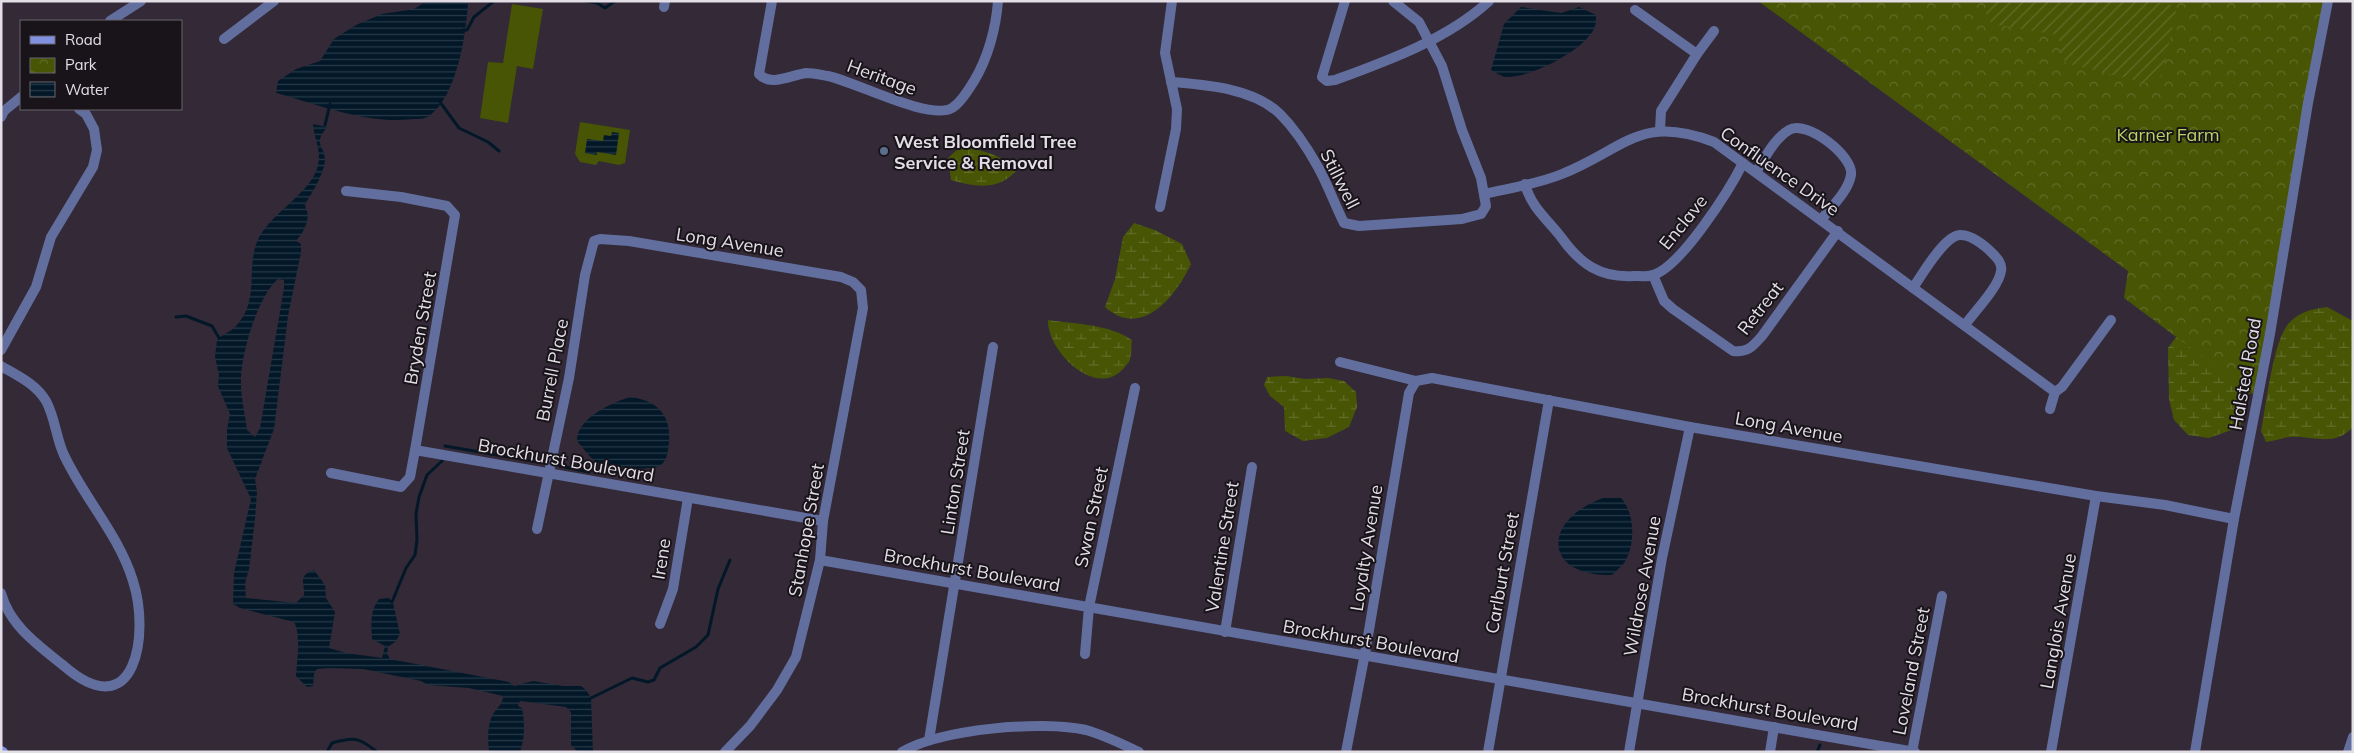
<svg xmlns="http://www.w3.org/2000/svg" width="2354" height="753" viewBox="0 0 2354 753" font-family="Mulish,sans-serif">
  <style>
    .wetland { fill: url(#wetland-marsh) }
    .park { fill: url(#park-crowns) }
    .garden { fill: url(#garden-furrows) }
    .pitch { fill: #475504 }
    .water { fill: url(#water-rules); fill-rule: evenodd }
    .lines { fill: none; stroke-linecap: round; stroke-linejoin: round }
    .stream { stroke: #021828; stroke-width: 3 }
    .street { stroke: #626e9e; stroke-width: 10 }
    .secondary { stroke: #8091df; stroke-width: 10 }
    .service-dot { fill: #5c6f8a; stroke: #18141a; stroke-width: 2 }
    .labels { text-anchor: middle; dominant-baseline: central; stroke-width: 4; stroke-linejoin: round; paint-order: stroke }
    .street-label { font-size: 18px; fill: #e3dde6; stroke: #18141a }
    .park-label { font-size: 18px; fill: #bad362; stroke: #18141a }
    .poi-label { font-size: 18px; font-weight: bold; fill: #e3dde6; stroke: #18141a; text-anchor: start }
  </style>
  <defs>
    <pattern id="wetland-marsh" width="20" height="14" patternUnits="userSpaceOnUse" patternTransform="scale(1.25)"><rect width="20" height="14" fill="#475504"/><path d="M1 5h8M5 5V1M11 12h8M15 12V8" fill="none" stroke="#616d29"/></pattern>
    <pattern id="park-crowns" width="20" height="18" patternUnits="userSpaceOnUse" patternTransform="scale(1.25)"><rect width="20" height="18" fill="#475504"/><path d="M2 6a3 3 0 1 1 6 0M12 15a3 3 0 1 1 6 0" fill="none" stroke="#616d29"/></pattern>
    <pattern id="garden-furrows" width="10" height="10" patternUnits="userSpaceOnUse" patternTransform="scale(1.25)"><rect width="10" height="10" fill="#475504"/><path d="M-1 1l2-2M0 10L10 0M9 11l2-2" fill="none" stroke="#616d29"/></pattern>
    <pattern id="water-rules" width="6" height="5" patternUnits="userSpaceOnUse" patternTransform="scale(1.25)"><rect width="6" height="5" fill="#021828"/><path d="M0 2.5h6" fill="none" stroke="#273947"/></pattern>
  </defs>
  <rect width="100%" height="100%" fill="#332937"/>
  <g class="wetland">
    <path d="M 959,148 C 978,148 1004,155 1016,171 C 998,191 974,187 951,180 L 948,158 Z"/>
    <path d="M 1134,223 L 1155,230 L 1182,244 L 1191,264 C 1176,296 1142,340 1105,307 L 1115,279 L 1123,237 Z"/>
    <path d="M 2327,307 L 2353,321 L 2353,427 C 2334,448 2311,435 2289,437 C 2282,438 2274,441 2266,442 L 2261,431 C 2266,406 2273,340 2289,323 C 2300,311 2313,309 2327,307 Z"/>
    <path d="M 1048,320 C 1075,324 1109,324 1132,340 C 1131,346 1132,353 1130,359 C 1130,362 1126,365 1124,368 C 1097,400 1047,352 1048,320 Z"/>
    <path d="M 2184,326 L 2253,381 L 2240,427 L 2209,438 L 2188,435 L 2174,420 L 2169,399 L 2168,348 Z"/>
    <path d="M 1286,376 L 1305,379 L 1328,378 L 1344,381 L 1356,392 L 1357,407 L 1349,427 L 1327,438 L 1303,441 L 1285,431 L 1284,407 L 1270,396 L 1264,385 L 1267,377 Z"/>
  </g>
  <path class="park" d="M 1758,1 L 2328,1 L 2258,398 L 2124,298 L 2128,271 Z"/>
  <path class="garden" d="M 1990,1 L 2148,1 L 2177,6 L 2162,76 L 2146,83 L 2066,63 L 2060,53 L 2061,45 L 2057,35 L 1992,24 L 1986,14 Z"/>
  <g class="pitch">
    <path d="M 512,4 L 543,9 L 533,69 L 517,66 L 508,123 L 480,118 L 488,62 L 503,63 Z"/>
    <path d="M 580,122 L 630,130 L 625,163 L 619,165 L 599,161 L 596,165 L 580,162 L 575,154 Z"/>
  </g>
  <g class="water">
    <path d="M 427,1 L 468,3 C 466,35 457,96 429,116 C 425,119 419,119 414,119 C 367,125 321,105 276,93 L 278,81 L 296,69 L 320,61 L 334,39 L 356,25 L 382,14 L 414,9 Z"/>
    <path d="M 1521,7 L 1561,13 L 1579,7 L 1596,15 C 1596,18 1596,23 1595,26 C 1588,49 1529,79 1505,77 C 1501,76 1495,72 1491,70 L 1504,24 Z"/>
    <path d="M 313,124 L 327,127 C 313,146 323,142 325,159 C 325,172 312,194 305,204 C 305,206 306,208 307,211 C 310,222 302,234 296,241 L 301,244 L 301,252 L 288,316 L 274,429 L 255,479 L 257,492 L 255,519 L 249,569 L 245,584 L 246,598 L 296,603 L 304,595 C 305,583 297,576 314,570 L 325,585 L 326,598 L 335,612 L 329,648 L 346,653 L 382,658 L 385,646 L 372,639 C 371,626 370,610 379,599 L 389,598 L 393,603 L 400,634 L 396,641 L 388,647 L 387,654 L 390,659 L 509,682 L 514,686 L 533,681 L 563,686 L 581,686 L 586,690 L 591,698 L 593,752 L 578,752 L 571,745 L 571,712 L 566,707 L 520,701 L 518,706 L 522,708 C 525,724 525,737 520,752 L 489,752 C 488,739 487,728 492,716 C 495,709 503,705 503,696 L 469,688 L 428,685 L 421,681 L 363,669 L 329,668 L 317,669 L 314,674 L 313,686 L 307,687 L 296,676 C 297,662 301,634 294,622 L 240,608 L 233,604 L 234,573 L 251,499 L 227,448 L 227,429 L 230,414 L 218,386 L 219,375 L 215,357 L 217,340 C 222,334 231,332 236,326 C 260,301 246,268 257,242 C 269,211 318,192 319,158 C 319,147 314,135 313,124 ZM 278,279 L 284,280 L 284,288 L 260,428 L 255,437 L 247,430 C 245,413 240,395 241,377 C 242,351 258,296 278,279 Z"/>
    <path d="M 612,132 L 619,133 L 616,155 L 597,152 L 597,155 L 585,153 L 587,139 L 603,141 L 604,135 L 611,136 Z"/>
    <path d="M 630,397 C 657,400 671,415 669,442 C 668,450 668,458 662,464 C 653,473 605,467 595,461 C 588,456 583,447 577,441 C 577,418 611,403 630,397 Z"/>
    <path d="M 1603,498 L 1621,498 C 1635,513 1636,545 1624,563 C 1621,567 1616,571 1612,575 C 1542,576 1542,520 1603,498 Z"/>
  </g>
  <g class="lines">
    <g class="stream">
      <path d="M 585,1 L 597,3 L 605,8 L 615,1"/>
      <path d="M 463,30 L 467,30 L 474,17 L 494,1"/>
      <path d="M 440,102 L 459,128 L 488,142 L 499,151"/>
      <path d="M 325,125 L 330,104"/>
      <path d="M 176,317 L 186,316 L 212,326 L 219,338"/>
      <path d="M 445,446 L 538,462"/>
      <path d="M 560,466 L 589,472 L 596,461"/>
      <path d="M 392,602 L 406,568 L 415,555 L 417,540 L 416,514 L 419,497 L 427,475 L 442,461"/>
      <path d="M 591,698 L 632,678 L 648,682 L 654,680 L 660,668 L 696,647 L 708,635 L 718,589 L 730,560"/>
      <path d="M 327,752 L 332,743 C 354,737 359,737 377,752"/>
      <path d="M 1817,752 L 1820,745"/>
    </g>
    <g class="street">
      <path d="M 772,1 L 759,74 C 771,87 791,75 806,73 C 812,73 822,75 828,76 C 856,82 929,121 952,108 C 961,103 969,89 974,81 C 988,58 996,28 998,1"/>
      <path d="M 1345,1 L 1322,77 L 1327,81 L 1335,80 C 1387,61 1448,39 1489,1"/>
      <path d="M 664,7 L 665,1"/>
      <path d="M 1635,10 L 1697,54 L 1661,111 L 1660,130"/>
      <path d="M 110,21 L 141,1"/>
      <path d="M 224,39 L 274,1"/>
      <path d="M 1697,54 L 1714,31"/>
      <path d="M 1171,82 C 1206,85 1253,88 1280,114 C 1295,129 1308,149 1318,167 C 1328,185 1335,205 1344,223 L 1359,226 L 1462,219 L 1481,214 L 1486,206 L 1481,178 L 1462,130 L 1442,66 L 1419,22 L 1393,1"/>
      <path d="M 1,117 L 4,111 L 21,97"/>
      <path d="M 1756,172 C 1765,158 1774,139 1789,130 C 1806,119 1854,156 1851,175 C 1848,192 1831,207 1821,220"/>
      <path d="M 1525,184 C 1531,207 1547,219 1561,237 C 1580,264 1600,278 1634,276 C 1640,276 1648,277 1653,275 C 1681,267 1730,189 1743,163"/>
      <path d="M 346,191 L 401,197 L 447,206 L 455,215 L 415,450"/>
      <path d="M 1484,194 C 1510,188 1538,184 1562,174 C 1626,148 1640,114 1714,142 L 2055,392 L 2062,387 L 2111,320"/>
      <path d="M 1160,207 L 1176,129 L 1177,109 L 1165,53 L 1172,1"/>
      <path d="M 1653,275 L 1664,301 L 1673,309 L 1733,351 C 1748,353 1753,346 1762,336 L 1838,231"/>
      <path d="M 1913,288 C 1922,275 1945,234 1961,235 C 1971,235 1981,243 1988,249 C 1994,255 2003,262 2001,271 C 1999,287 1974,312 1965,325"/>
      <path d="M 1,350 L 36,287 L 51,237 L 93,167 L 97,150 L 94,129 L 86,114 L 79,109"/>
      <path d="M 1340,362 L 1416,381 L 1432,378 L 1690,427 L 2096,496 L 2165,505 L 2234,519"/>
      <path d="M 1,366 C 18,376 36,384 46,401 C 55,417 56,438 64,455 C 84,498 119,535 133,581 C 150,634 136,728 64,666 C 38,645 10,626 1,593"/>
      <path d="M 2050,409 L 2055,392"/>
      <path d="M 331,473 L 401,487 L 410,477 L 415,450 L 823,521"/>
      <path d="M 537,529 L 569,378 L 585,275 L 594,241 L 600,239 L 629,241 L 841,277 L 853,282 L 861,290 L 863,308 L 823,521 L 820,560 L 796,657 L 777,690 L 750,726 L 725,752"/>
      <path d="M 820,560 L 1915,752"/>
      <path d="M 660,624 L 673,589 L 688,498"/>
      <path d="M 1225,632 L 1252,467"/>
      <path d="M 1085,654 L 1089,607 L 1135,388"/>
      <path d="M 929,740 L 993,347"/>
      <path d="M 902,752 C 941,729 1042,720 1086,730 C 1104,735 1122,744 1139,752"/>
      <path d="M 1346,752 L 1366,648 L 1409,393 L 1416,381"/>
      <path d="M 1488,752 L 1549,400"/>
      <path d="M 1629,752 L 1662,558 L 1690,427"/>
      <path d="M 1770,752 L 1774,727"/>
      <path d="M 1912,752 L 1942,596"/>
      <path d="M 2051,752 L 2096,496"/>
      <path d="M 2195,752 L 2234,519 L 2270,334 L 2308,103 L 2328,1"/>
      <path d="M 2348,752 L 2353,737"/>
    </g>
    <path class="secondary" d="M 1,751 L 3,752"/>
  </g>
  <circle class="service-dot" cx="884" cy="151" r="5"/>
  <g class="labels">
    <g class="street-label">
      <text transform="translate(882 77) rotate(20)">Heritage</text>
      <text transform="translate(1780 171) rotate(35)">Confluence Drive</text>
      <text transform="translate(1340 179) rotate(63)">Stillwell</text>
      <text transform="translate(1683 222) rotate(-51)">Enclave</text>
      <text transform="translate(730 242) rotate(9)">Long Avenue</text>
      <text transform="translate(1760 308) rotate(-52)">Retreat</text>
      <text transform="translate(420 328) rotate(-80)">Bryden Street</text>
      <text transform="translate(552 370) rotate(-79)">Burrell Place</text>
      <text transform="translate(2245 374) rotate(-80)">Halsted Road</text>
      <text transform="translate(1789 427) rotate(10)">Long Avenue</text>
      <text transform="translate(566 460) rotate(10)">Brockhurst Boulevard</text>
      <text transform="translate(955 482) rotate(-81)">Linton Street</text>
      <text transform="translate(1091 517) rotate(-78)">Swan Street</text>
      <text transform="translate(806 530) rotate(-80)">Stanhope Street</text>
      <text transform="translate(1222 547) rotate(-81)">Valentine Street</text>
      <text transform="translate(1366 548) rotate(-81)">Loyalty Avenue</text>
      <text transform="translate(661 559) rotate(-81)">Irene</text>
      <text transform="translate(972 570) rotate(10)">Brockhurst Boulevard</text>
      <text transform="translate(1502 573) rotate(-80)">Carlburt Street</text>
      <text transform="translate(1642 586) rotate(-80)">Wildrose Avenue</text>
      <text transform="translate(2058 621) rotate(-80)">Langlois Avenue</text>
      <text transform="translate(1371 641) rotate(10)">Brockhurst Boulevard</text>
      <text transform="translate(1911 671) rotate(-79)">Loveland Street</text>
      <text transform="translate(1770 709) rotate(10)">Brockhurst Boulevard</text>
    </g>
    <g class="park-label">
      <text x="2168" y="134">Karner Farm</text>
    </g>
    <g class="poi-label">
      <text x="894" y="141">West Bloomfield Tree<tspan x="894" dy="21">Service &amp; Removal</tspan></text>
    </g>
  </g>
  <rect width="2354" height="753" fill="none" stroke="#e3dde6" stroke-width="5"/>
  <rect x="20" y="20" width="162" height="90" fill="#18141a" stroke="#69646c"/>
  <rect x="30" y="36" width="25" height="8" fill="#8091df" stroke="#69646c"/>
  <text x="65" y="45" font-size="15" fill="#e3dde6">Road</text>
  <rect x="30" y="58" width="25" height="15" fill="url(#park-crowns)" stroke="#69646c"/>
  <text x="65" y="70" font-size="15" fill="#e3dde6">Park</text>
  <rect x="30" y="82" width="25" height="15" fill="url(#water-rules)" stroke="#69646c"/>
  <text x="65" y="95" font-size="15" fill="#e3dde6">Water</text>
</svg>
